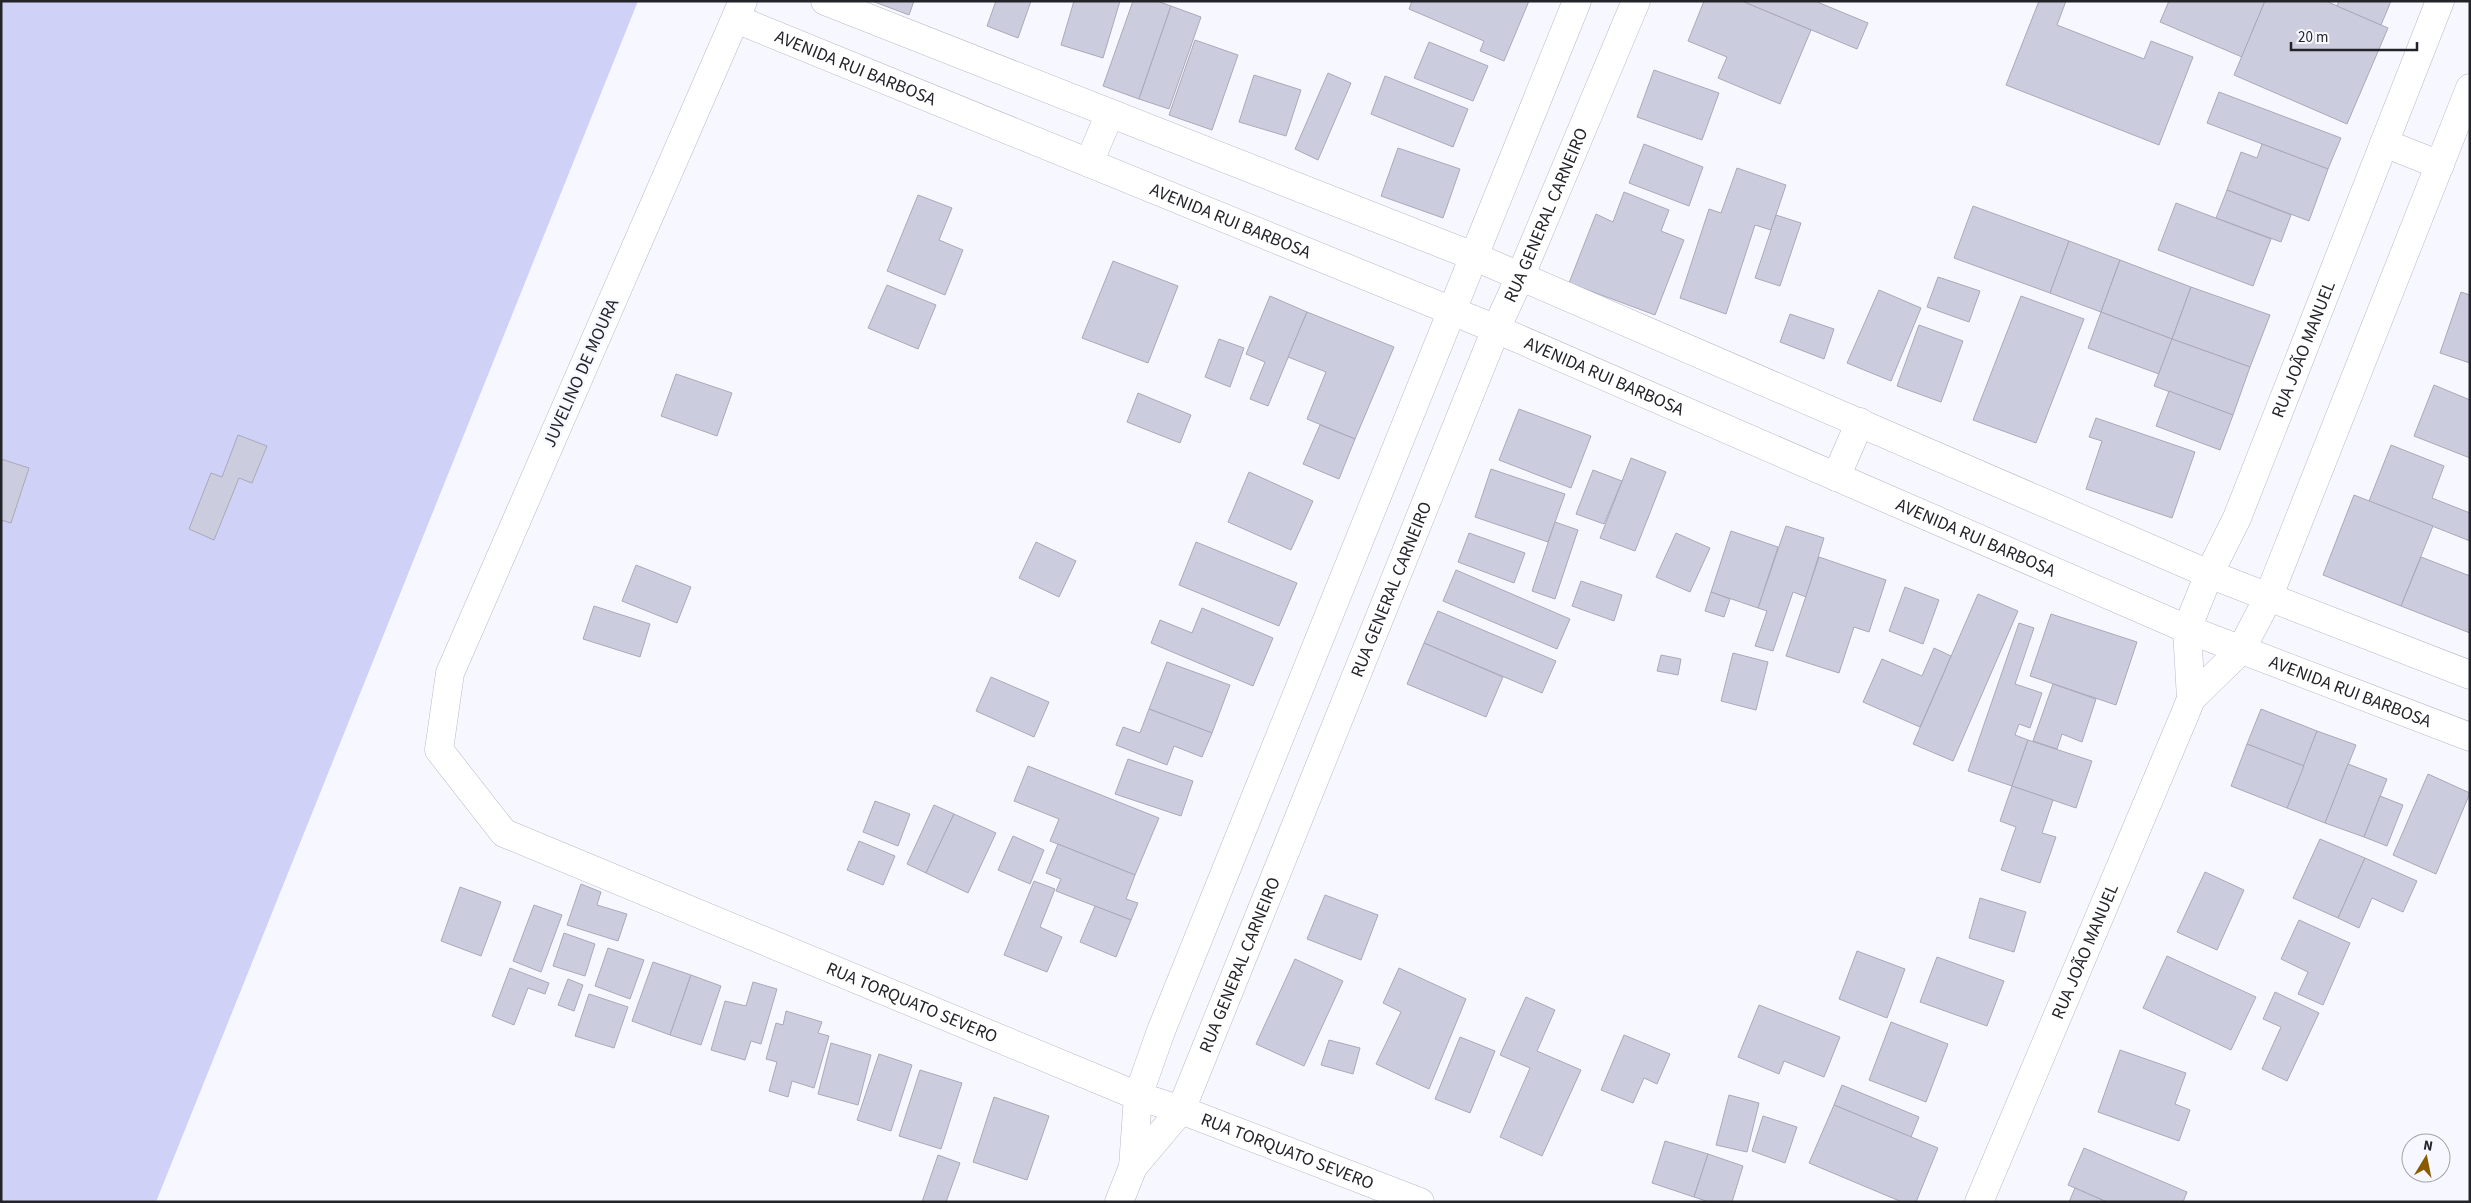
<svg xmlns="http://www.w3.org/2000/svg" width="2471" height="1203" viewBox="0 0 2471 1203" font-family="'Source Sans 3',sans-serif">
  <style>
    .green { fill: #d0d1f6 }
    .building { fill: #cbccdd; stroke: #a9a9ba }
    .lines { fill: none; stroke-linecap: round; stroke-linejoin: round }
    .street-casing { stroke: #b7b8c9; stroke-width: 29 }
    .street { stroke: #fff; stroke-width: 28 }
    .labels { text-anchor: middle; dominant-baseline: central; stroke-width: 5; stroke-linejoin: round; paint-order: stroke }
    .street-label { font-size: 18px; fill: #23242a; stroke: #f7f8ff }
  </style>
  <rect width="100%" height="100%" fill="#f7f8ff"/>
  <path class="green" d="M 1,1 L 638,1 L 156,1202 L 1,1202 Z"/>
  <g class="building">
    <path d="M 872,1 L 914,1 L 909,15 Z"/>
    <path d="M 996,1 L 1031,1 L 1018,38 L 987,26 Z"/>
    <path d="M 1074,1 L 1120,1 L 1103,58 L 1061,45 Z"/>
    <path d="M 1133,1 L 1157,1 L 1171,6 L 1139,99 L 1103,86 Z"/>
    <path d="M 1412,1 L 1529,1 L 1504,61 L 1480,51 L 1484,41 L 1409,9 Z"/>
    <path d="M 1704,1 L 1742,1 L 1811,30 L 1780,104 L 1718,78 L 1727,57 L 1688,41 Z"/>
    <path d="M 1742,1 L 1815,1 L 1868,23 L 1857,49 Z"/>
    <path d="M 2039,1 L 2066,1 L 2057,25 L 2144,59 L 2151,41 L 2193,57 L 2159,145 L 2006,85 Z"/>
    <path d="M 2169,1 L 2265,1 L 2242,57 L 2160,22 Z"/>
    <path d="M 2265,1 L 2326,1 L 2388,28 L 2347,124 L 2234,75 Z"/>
    <path d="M 2339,1 L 2391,1 L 2381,25 L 2337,6 Z"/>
    <path d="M 1171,6 L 1201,17 L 1169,109 L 1139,99 Z"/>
    <path d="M 1195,40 L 1238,55 L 1212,130 L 1169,115 Z"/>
    <path d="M 1429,42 L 1488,66 L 1473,101 L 1414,78 Z"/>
    <path d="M 1654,70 L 1719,93 L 1702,140 L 1637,117 Z"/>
    <path d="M 1328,73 L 1351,83 L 1318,160 L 1295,149 Z"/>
    <path d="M 1254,75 L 1301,90 L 1286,136 L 1239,122 Z"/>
    <path d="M 1385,76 L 1468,109 L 1453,147 L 1371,114 Z"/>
    <path d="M 2219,92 L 2341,138 L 2328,169 L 2207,123 Z"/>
    <path d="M 1644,144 L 1703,167 L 1689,206 L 1629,183 Z"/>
    <path d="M 2262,144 L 2328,169 L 2309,221 L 2227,190 L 2241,152 L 2257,158 Z"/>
    <path d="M 1398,148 L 1460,169 L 1443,218 L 1381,196 Z"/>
    <path d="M 1737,168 L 1786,185 L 1771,230 L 1755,225 L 1726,314 L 1680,298 L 1709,209 L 1721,213 Z"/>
    <path d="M 2227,190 L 2291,215 L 2281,242 L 2216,218 Z"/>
    <path d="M 1624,192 L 1669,210 L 1661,231 L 1684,240 L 1655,315 L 1569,283 L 1596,214 L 1613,222 Z"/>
    <path d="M 918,195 L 952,208 L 939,240 L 963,250 L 945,295 L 887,271 Z"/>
    <path d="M 2176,203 L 2271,239 L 2253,286 L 2158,250 Z"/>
    <path d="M 1973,206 L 2069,241 L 2050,293 L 1954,258 Z"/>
    <path d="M 1776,215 L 1801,223 L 1780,286 L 1755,278 Z"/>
    <path d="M 2069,241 L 2120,260 L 2101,312 L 2050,293 Z"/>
    <path d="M 2120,260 L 2191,287 L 2172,339 L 2101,312 Z"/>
    <path d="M 1113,261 L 1178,286 L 1148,363 L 1082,338 Z"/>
    <path d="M 1938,277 L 1980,291 L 1969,322 L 1927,307 Z"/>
    <path d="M 887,285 L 936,305 L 918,349 L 868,328 Z"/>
    <path d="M 2191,287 L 2270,315 L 2250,367 L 2172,339 Z"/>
    <path d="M 1879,290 L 1921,308 L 1891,381 L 1847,363 Z"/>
    <path d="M 2461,292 L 2470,295 L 2470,363 L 2440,353 Z"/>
    <path d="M 1270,296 L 1307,312 L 1268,406 L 1250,399 L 1265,362 L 1246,354 Z"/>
    <path d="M 2021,296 L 2084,319 L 2036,443 L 1973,420 Z"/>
    <path d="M 1307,312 L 1394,347 L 1355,439 L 1307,419 L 1326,372 L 1288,357 Z"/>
    <path d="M 2101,312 L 2172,339 L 2159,374 L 2088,348 Z"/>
    <path d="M 1790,314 L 1834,329 L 1824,359 L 1780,342 Z"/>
    <path d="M 1919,325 L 1963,341 L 1941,402 L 1897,386 Z"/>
    <path d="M 1219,339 L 1244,348 L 1230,387 L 1205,377 Z"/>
    <path d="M 2172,339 L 2250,367 L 2233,415 L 2154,386 Z"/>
    <path d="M 676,374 L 732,393 L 717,436 L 661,416 Z"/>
    <path d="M 2434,385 L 2470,400 L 2470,458 L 2414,436 Z"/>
    <path d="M 2169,391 L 2233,415 L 2220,450 L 2156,426 Z"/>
    <path d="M 1138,393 L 1191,415 L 1180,443 L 1127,422 Z"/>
    <path d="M 1519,409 L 1591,436 L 1571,488 L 1499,460 Z"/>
    <path d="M 2096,418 L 2195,452 L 2172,518 L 2086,489 L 2102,441 L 2089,437 Z"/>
    <path d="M 1320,425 L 1355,439 L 1339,479 L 1303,464 Z"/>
    <path d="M 238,435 L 267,446 L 252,483 L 239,478 L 214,540 L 189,529 L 211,473 L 222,477 Z"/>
    <path d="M 2391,445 L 2444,466 L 2432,498 L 2470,513 L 2470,541 L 2369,501 Z"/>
    <path d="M 1631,458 L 1666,472 L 1635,551 L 1600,538 Z"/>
    <path d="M 1,459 L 29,468 L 11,523 L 1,520 Z"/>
    <path d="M 1491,469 L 1565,494 L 1548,542 L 1475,517 Z"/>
    <path d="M 1593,470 L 1622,481 L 1604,524 L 1576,514 Z"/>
    <path d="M 1249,472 L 1313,501 L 1291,550 L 1228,522 Z"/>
    <path d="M 2354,495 L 2433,526 L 2401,606 L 2323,575 Z"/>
    <path d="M 1555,522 L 1578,530 L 1555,599 L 1532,591 Z"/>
    <path d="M 1786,526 L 1824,538 L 1806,597 L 1793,592 L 1773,651 L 1755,646 L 1767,611 L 1758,608 Z"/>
    <path d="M 1731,531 L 1778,547 L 1758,608 L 1711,592 Z"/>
    <path d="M 1469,533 L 1525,553 L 1514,583 L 1458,562 Z"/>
    <path d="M 1676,533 L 1710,548 L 1690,592 L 1656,577 Z"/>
    <path d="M 1036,542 L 1076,561 L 1059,597 L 1019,578 Z"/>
    <path d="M 1196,542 L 1297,583 L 1279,626 L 1179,585 Z"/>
    <path d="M 1819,557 L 1886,580 L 1869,632 L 1854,627 L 1839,673 L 1786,656 Z"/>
    <path d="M 2421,557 L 2470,576 L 2470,633 L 2401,606 Z"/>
    <path d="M 636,565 L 691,587 L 677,623 L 622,601 Z"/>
    <path d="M 1456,570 L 1570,619 L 1557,649 L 1443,601 Z"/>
    <path d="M 1581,581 L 1622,595 L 1614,621 L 1572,606 Z"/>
    <path d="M 1905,587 L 1939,600 L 1923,644 L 1889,631 Z"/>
    <path d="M 1711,592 L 1730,599 L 1724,617 L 1705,611 Z"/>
    <path d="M 1978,594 L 2018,611 L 1953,761 L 1913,744 Z"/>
    <path d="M 594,606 L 650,624 L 640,657 L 583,639 Z"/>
    <path d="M 1202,608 L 1273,638 L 1253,686 L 1151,643 L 1160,620 L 1192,633 Z"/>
    <path d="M 1438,611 L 1556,661 L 1542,693 L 1424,643 Z"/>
    <path d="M 2051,614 L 2137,642 L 2116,705 L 2030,676 Z"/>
    <path d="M 2019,623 L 2034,628 L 2015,684 L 2042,693 L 2030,728 L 2019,724 L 2015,735 L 2028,740 L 2012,786 L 1968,771 Z"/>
    <path d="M 1424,643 L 1503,677 L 1486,717 L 1407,684 Z"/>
    <path d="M 1934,648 L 1951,656 L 1920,727 L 1863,702 L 1882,659 L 1922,676 Z"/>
    <path d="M 1733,653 L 1768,662 L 1756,710 L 1721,701 Z"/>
    <path d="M 1661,655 L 1681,659 L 1678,675 L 1657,671 Z"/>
    <path d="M 1167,662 L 1230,685 L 1212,733 L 1149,709 Z"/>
    <path d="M 991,677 L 1049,702 L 1034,737 L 976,711 Z"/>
    <path d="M 2053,684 L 2096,699 L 2082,742 L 2062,734 L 2057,749 L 2033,741 Z"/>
    <path d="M 1149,709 L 1212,733 L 1202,757 L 1174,746 L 1167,765 L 1116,745 L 1123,727 L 1140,733 Z"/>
    <path d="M 2261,709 L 2317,731 L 2304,766 L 2247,744 Z"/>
    <path d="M 2317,731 L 2356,745 L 2325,823 L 2287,808 Z"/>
    <path d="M 2028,740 L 2092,761 L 2076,808 L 2012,786 Z"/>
    <path d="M 2247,744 L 2304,766 L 2287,808 L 2231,786 Z"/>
    <path d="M 1128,759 L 1193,781 L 1181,816 L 1115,794 Z"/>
    <path d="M 2348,764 L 2387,779 L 2364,837 L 2325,823 Z"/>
    <path d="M 1028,766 L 1159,818 L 1135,875 L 1050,841 L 1059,819 L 1014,801 Z"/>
    <path d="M 2428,774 L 2470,793 L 2436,874 L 2393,855 Z"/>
    <path d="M 2012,786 L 2053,800 L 2042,833 L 2056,837 L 2040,883 L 2001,870 L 2016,827 L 2000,821 Z"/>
    <path d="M 2380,796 L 2403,805 L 2387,846 L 2364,837 Z"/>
    <path d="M 875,801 L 910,814 L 898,846 L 863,832 Z"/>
    <path d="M 934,805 L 954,814 L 926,873 L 907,864 Z"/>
    <path d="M 954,814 L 996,833 L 968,893 L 926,873 Z"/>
    <path d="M 1013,836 L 1044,850 L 1030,884 L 998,870 Z"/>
    <path d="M 2320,839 L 2365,858 L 2338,918 L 2293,898 Z"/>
    <path d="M 859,841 L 895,856 L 883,885 L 847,870 Z"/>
    <path d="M 1058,844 L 1135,875 L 1126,899 L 1138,903 L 1131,920 L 1056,891 L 1061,879 L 1046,873 Z"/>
    <path d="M 2365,858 L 2417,881 L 2403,912 L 2372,898 L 2359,928 L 2338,918 Z"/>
    <path d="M 2205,872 L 2244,890 L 2217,950 L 2177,932 Z"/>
    <path d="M 1034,881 L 1055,889 L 1040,927 L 1062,937 L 1047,972 L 1004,955 Z"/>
    <path d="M 581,884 L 601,892 L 597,905 L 627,914 L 618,941 L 567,925 Z"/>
    <path d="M 460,887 L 501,902 L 481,956 L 441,941 Z"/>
    <path d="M 1325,895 L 1378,915 L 1361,960 L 1307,939 Z"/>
    <path d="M 1980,898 L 2026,912 L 2014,952 L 1969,938 Z"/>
    <path d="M 534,905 L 562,915 L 541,972 L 513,961 Z"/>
    <path d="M 1095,906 L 1131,920 L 1116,957 L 1080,942 Z"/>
    <path d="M 2299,920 L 2350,943 L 2323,1005 L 2298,994 L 2308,972 L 2281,959 Z"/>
    <path d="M 564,933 L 595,944 L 585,976 L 553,966 Z"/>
    <path d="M 608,948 L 644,960 L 630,999 L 595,986 Z"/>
    <path d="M 1857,951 L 1905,969 L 1887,1018 L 1839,999 Z"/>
    <path d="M 2167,956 L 2256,997 L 2231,1050 L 2143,1008 Z"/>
    <path d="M 1937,957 L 2004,981 L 1987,1026 L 1920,1002 Z"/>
    <path d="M 1295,959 L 1343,981 L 1304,1066 L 1256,1044 Z"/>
    <path d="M 653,962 L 691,975 L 670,1035 L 632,1021 Z"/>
    <path d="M 510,968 L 549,983 L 545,994 L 528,988 L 514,1025 L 492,1016 Z"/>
    <path d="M 1399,968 L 1466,999 L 1429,1089 L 1376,1064 L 1401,1012 L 1383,1003 Z"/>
    <path d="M 691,975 L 721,986 L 701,1045 L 670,1035 Z"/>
    <path d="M 568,979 L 583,985 L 574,1011 L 558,1005 Z"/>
    <path d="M 753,982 L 777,989 L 761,1044 L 751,1041 L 745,1060 L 711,1050 L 725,1001 L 746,1006 Z"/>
    <path d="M 2275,992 L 2319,1013 L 2287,1081 L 2262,1069 L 2281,1027 L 2263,1019 Z"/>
    <path d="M 589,994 L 628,1007 L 614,1048 L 575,1036 Z"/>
    <path d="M 1526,997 L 1555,1010 L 1537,1051 L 1581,1070 L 1542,1156 L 1500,1137 L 1530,1068 L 1500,1055 Z"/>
    <path d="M 1759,1005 L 1840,1037 L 1824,1077 L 1784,1061 L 1779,1074 L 1738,1057 Z"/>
    <path d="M 786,1011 L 822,1022 L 818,1033 L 829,1036 L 814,1088 L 792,1081 L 788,1097 L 769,1091 L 777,1062 L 766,1059 L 776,1023 L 783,1025 Z"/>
    <path d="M 1891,1022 L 1948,1044 L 1926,1102 L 1869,1080 Z"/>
    <path d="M 1624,1035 L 1670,1054 L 1657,1084 L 1644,1078 L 1633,1103 L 1601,1090 Z"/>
    <path d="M 1460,1037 L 1495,1051 L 1470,1113 L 1435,1099 Z"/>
    <path d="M 1329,1040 L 1360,1048 L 1353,1074 L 1321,1065 Z"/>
    <path d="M 831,1043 L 871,1055 L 858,1105 L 818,1094 Z"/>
    <path d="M 2120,1050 L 2186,1073 L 2175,1104 L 2190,1110 L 2179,1141 L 2098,1112 Z"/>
    <path d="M 879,1054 L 912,1065 L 891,1131 L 857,1120 Z"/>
    <path d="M 920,1070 L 962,1083 L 941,1149 L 899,1136 Z"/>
    <path d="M 1842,1085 L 1919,1117 L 1911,1137 L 1834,1105 Z"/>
    <path d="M 1729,1095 L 1759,1103 L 1747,1152 L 1716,1145 Z"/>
    <path d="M 994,1097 L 1049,1116 L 1027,1180 L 973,1162 Z"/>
    <path d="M 1834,1105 L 1938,1148 L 1916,1202 L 1902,1202 L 1809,1163 Z"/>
    <path d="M 1763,1116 L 1797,1127 L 1785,1163 L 1752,1151 Z"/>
    <path d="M 1665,1141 L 1708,1154 L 1694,1197 L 1652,1183 Z"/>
    <path d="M 2084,1148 L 2187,1192 L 2183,1202 L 2107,1202 L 2068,1185 Z"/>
    <path d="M 1708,1154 L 1743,1166 L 1732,1202 L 1709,1202 L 1694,1197 Z"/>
    <path d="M 938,1155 L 960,1163 L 946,1202 L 922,1202 Z"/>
    <path d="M 2075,1188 L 2107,1202 L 2069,1202 Z"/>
  </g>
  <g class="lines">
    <defs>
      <g id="street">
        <path id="s1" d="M 743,1 L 450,673 L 439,750 L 504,833 L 1138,1096 L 1181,1110 L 1420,1202"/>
        <path d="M 825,1 L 1473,256 L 2209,574 L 2470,675"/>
        <path id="s2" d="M 736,19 L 1496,329 L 2187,629 L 2470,737"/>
        <path d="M 2384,143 L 2440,165"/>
        <path d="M 1089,163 L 1110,113"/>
        <path d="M 1836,477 L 1860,422"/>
        <path d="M 2191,699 L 2241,650 L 2268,598 L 2470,88"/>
        <path id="s3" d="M 1133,1167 L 1181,1110 L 1496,329 L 1520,277 L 1636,1"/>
        <path d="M 1119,1202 L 1133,1167 L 1138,1096 L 1161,1031 L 1577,1"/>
        <path id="s4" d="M 1979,1202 L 2185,714 L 2191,699 L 2187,629 L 2209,574 L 2237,518 L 2440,1"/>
      </g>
    </defs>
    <use href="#street" class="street-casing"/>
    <use href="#street" class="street"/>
  </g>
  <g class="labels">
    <g class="street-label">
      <text stroke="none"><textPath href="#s2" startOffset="129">AVENIDA RUI BARBOSA</textPath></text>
      <text stroke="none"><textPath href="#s3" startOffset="1041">RUA GENERAL CARNEIRO</textPath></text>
      <text stroke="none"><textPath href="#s2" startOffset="534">AVENIDA RUI BARBOSA</textPath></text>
      <text stroke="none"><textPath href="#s4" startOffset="919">RUA JOÃO MANUEL</textPath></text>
      <text transform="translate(581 373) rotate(-66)">JUVELINO DE MOURA</text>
      <text stroke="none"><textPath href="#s2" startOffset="939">AVENIDA RUI BARBOSA</textPath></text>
      <text stroke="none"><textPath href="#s2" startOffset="1344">AVENIDA RUI BARBOSA</textPath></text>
      <text stroke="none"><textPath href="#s3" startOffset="636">RUA GENERAL CARNEIRO</textPath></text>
      <text stroke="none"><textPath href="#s2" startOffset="1749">AVENIDA RUI BARBOSA</textPath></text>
      <text stroke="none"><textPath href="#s4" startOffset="272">RUA JOÃO MANUEL</textPath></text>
      <text stroke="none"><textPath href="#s3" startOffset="231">RUA GENERAL CARNEIRO</textPath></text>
      <text stroke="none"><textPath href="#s1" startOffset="1358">RUA TORQUATO SEVERO</textPath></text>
      <text stroke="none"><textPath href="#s1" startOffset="1762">RUA TORQUATO SEVERO</textPath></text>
    </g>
  </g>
  <rect width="2471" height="1203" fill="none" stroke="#23242a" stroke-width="5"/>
  <g transform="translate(2426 1158) rotate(10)"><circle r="24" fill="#f7f8ff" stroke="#a2a3aa"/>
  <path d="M0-4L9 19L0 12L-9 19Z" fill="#8b5b02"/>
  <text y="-8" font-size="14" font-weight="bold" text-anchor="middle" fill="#23242a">N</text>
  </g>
  <path d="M2291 42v8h126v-8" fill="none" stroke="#23242a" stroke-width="2.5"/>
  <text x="2298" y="42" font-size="15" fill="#23242a" stroke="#f7f8ff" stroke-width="4" paint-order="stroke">20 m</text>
</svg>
